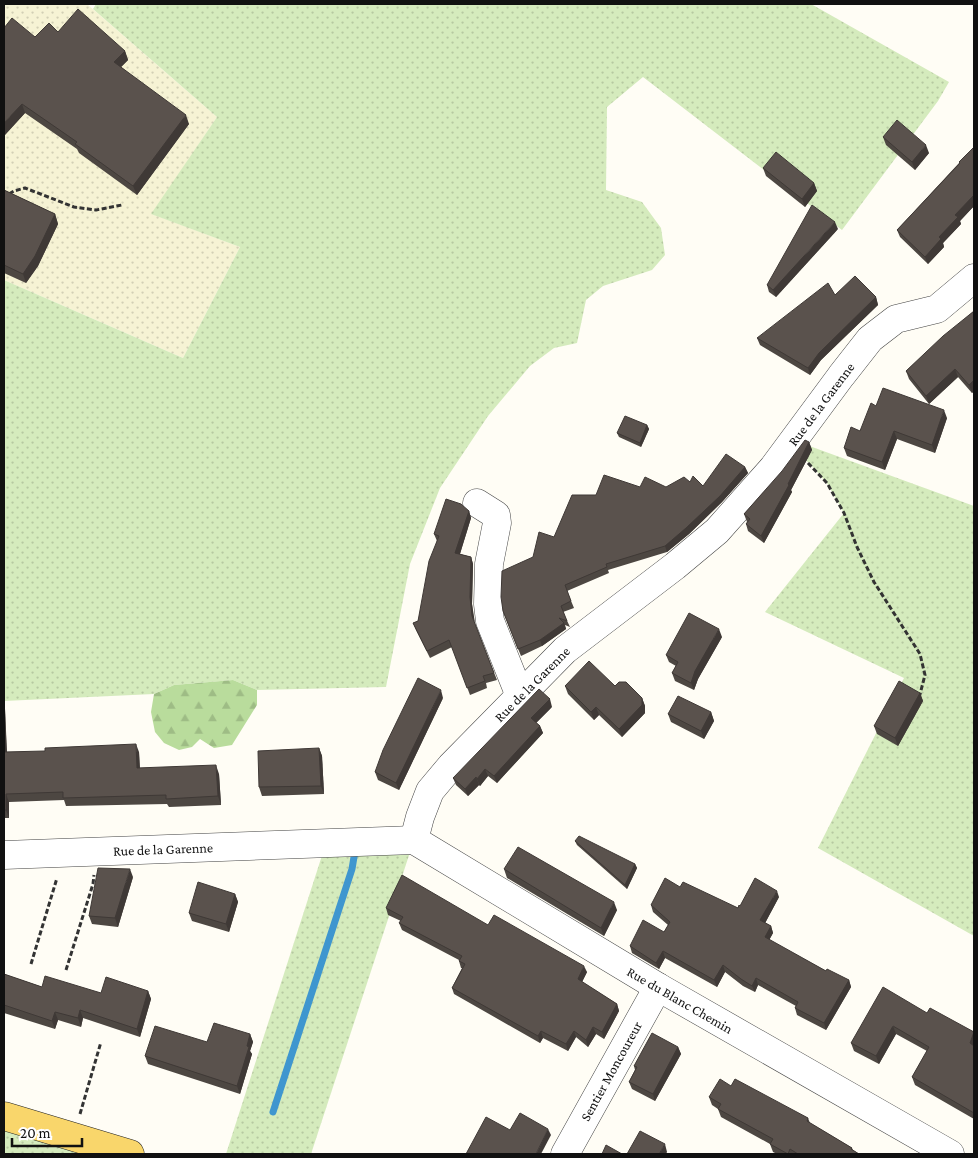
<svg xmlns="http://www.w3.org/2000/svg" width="978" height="1158" viewBox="0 0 978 1158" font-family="'Crimson Pro',serif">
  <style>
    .farmland { fill: url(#farmland-dots) }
    .grass { fill: url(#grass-dots) }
    .forest { fill: url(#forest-firs) }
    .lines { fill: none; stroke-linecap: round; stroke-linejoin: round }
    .stream { stroke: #3f96cf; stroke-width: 7 }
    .minor-casing { stroke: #444; stroke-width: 29 }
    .major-casing { stroke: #222; stroke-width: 29 }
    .path { stroke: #333; stroke-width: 3; stroke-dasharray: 5 2.5; stroke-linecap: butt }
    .minor { stroke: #fff; stroke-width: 28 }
    .major { stroke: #f9d66b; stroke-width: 28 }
    .wall { fill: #4d4742 }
    .shaded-wall { fill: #3f3936 }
    .building { fill: #5a524d; stroke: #3f3936 }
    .labels { text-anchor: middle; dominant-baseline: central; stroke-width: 5; stroke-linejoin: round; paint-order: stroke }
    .street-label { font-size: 14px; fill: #111; stroke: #fff }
  </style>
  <defs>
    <pattern id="farmland-dots" width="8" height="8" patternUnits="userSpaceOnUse" patternTransform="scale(1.25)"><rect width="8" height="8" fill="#f6f3d4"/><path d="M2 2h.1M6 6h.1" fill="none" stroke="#d2cfb5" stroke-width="1.8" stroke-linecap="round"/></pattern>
    <pattern id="grass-dots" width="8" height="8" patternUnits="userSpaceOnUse" patternTransform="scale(1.25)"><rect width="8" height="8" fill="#d5ebbd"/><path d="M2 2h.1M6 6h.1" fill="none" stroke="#b6c8a1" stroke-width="1.8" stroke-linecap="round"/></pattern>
    <pattern id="forest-firs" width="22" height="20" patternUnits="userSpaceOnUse" patternTransform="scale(1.25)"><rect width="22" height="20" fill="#b9dc9c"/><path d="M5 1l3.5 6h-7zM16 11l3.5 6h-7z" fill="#9ebc85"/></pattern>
  </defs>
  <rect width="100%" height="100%" fill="#fffdf5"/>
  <path class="farmland" d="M 4,4 L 87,4 L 217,117 L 152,214 L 240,247 L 183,358 L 4,280 Z"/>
  <g class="grass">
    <path d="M 96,4 L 811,4 L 949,82 L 938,101 L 842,230 L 643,77 L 607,107 L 606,190 L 642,202 L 661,228 L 665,255 L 652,270 L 603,286 L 586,300 L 577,343 L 554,348 L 530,366 L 488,416 L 440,488 L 410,564 L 386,687 L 257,690 L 233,680 L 174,685 L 154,694 L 4,701 L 4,280 L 183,358 L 240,247 L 151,214 L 217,117 L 93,9 Z"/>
    <path d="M 793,440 L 974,506 L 974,936 L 818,848 L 904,678 L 765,612 L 844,513 L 827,483 L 810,464 L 789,446 Z"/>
    <path d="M 414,840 L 311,1154 L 226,1154 L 326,843 Z"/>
    <path d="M 4,1116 L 130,1154 L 4,1154 Z"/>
  </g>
  <path class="forest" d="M 233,680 L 257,690 L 257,705 L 232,745 L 214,748 L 200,739 L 192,747 L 179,750 L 164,743 L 155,732 L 151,712 L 154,694 L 174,685 Z"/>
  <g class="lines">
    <path class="stream" d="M 273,1112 L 352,869 L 355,851"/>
    <defs>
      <g id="minor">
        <path d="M 477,503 L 496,515 L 497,523 L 489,564 L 488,604 L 490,621 L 520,696"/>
        <path d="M 414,840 L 420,817 L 430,791 L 451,766 L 565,650 L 675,566 L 717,531 L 773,468 L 841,376 L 870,339 L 896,319 L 937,309 L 974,278"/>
        <path d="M 414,840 L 658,987 L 950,1154"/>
        <path d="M 4,855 L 414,840"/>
        <path d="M 565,1154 L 658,987"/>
      </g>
      <path id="major" d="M 4,1116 L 130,1154"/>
    </defs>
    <use href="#minor" class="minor-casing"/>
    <use href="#major" class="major-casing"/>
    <g class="path">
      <path d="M 4,199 L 7,195 L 14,191 L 25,188 L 74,207 L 96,210 L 122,205"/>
      <path d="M 808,463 L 827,483 L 844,513 L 857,547 L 874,582 L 920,654 L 925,675 L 919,698"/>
      <path d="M 31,964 L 57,878"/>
      <path d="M 66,970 L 93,884 L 94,875"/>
      <path d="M 80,1114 L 101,1042"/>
    </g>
    <use href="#minor" class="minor"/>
    <use href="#major" class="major"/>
  </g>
  <g class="wall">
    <path d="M 58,32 L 125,51 L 128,60 L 121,67 L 189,124 L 137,195 L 79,153 L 77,149 L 25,113 L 4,136 L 35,37 Z"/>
    <path d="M 883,137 L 929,153 L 915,170 L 886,145 Z"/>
    <path d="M 974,147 L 974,206 L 960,221 L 961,224 L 943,243 L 944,247 L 928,264 L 900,237 L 897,230 L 959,163 L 959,162 Z"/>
    <path d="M 763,168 L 814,183 L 817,191 L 805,207 L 766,176 Z"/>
    <path d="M 4,190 L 55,214 L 58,224 L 38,266 L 26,283 L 4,273 Z"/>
    <path d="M 838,229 L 776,297 L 769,292 L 767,285 Z"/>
    <path d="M 835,295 L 876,297 L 878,305 L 821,360 L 810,375 L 760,345 L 757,338 Z"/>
    <path d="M 974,311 L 974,391 L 972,393 L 958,377 L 929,404 L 909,379 L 906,371 Z"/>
    <path d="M 876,406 L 947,418 L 935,453 L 897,439 L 885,470 L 847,456 L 844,448 L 860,431 Z"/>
    <path d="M 647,425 L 649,429 L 641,447 L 619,437 L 617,433 Z"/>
    <path d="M 809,442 L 812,450 L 791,490 L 792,492 L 764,543 L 748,531 L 746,524 L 747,522 L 744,514 Z"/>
    <path d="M 745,467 L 748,473 L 722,502 L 689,534 L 667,552 L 608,570 L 609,573 L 567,591 L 574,608 L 563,612 L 570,627 L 565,625 L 566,629 L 542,646 L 521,656 L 503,611 L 533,557 L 554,537 L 596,495 L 640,487 L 666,487 L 690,482 L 703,486 Z"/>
    <path d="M 469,511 L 471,518 L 460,554 L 471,557 L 473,564 L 472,604 L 474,622 L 497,680 L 486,683 L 487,688 L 470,695 L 452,647 L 430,658 L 416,630 L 413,623 L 418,621 L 437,541 L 434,534 Z"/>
    <path d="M 722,637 L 698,679 L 694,690 L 675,681 L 672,673 L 676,666 L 669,662 L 666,655 Z"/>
    <path d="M 565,686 L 615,686 L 642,698 L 645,706 L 645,713 L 622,737 L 599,715 L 594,720 L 568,694 Z"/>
    <path d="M 920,693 L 923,701 L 898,746 L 877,734 L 874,726 Z"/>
    <path d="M 443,698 L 399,790 L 378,780 L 375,772 Z"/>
    <path d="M 4,705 L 5,709 L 7,752 L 139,752 L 140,768 L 219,774 L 221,805 L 169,807 L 167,804 L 66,806 L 64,800 L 9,802 L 9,818 L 4,818 Z"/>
    <path d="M 552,707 L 536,723 L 540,726 L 543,733 L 497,783 L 488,776 L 480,786 L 479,785 L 468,796 L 456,785 L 453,778 Z"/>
    <path d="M 711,712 L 714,721 L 704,739 L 671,722 L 668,714 Z"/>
    <path d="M 319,748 L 322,756 L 324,794 L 262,796 L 259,787 Z"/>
    <path d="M 575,841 L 635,864 L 637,868 L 627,889 L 577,845 Z"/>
    <path d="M 504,869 L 617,910 L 604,936 L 507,878 Z"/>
    <path d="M 133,877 L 118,927 L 92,924 L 89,916 Z"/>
    <path d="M 680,887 L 738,908 L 740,906 L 779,897 L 765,923 L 771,926 L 773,933 L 769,940 L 826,971 L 849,980 L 851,987 L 826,1030 L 797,1015 L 795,1008 L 796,1006 L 758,985 L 755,992 L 743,986 L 725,972 L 717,987 L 665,958 L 659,969 L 632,953 L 630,946 L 664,932 L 668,925 L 653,912 L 651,905 Z"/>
    <path d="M 235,894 L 238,902 L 229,932 L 192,921 L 189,913 Z"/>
    <path d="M 386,908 L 488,925 L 587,972 L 582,982 L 617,1004 L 619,1011 L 604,1039 L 596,1034 L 588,1047 L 576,1037 L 568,1051 L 543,1038 L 540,1043 L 454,994 L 452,988 L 462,968 L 461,968 L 459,961 L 459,960 L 402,930 L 399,923 L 401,921 L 388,915 Z"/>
    <path d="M 4,974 L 42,987 L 101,993 L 148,991 L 151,999 L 140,1037 L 83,1018 L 81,1027 L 58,1020 L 55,1029 L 4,1013 Z"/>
    <path d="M 927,1013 L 974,1032 L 974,1119 L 915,1085 L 912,1077 L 927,1051 L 896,1034 L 879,1064 L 854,1051 L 851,1043 Z"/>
    <path d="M 250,1034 L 253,1042 L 250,1051 L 252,1054 L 240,1094 L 148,1064 L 145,1056 L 207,1042 Z"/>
    <path d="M 678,1047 L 681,1054 L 655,1101 L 632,1089 L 629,1082 L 635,1070 L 634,1066 Z"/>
    <path d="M 731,1086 L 808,1118 L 810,1123 L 852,1148 L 853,1150 L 859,1154 L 777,1154 L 773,1152 L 770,1144 L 721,1117 L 718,1109 L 712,1105 L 709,1097 Z"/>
  </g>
  <g class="shaded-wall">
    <path d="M 125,51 L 128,60 L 117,71 L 114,62 Z"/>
    <path d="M 22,104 L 25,113 L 4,136 L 4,123 Z"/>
    <path d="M 186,115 L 189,124 L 137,195 L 133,186 Z"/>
    <path d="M 926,145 L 929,153 L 915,170 L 912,162 Z"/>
    <path d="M 814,183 L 817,191 L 805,207 L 802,199 Z"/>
    <path d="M 974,195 L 974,206 L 960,221 L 961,224 L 943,243 L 944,247 L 928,264 L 925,257 L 955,215 Z"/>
    <path d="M 55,214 L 58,224 L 38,266 L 26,283 L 23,274 Z"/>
    <path d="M 835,222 L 838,229 L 776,297 L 773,290 Z"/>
    <path d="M 876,297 L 878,305 L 821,360 L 810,375 L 808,368 L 819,353 Z"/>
    <path d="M 955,369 L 958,377 L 929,404 L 926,396 Z"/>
    <path d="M 974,380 L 974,391 L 972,393 L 969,385 Z"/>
    <path d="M 944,410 L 947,418 L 935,453 L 932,445 Z"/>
    <path d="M 647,425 L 649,429 L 641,447 L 640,443 Z"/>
    <path d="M 894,431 L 897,439 L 885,470 L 882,462 Z"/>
    <path d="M 809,442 L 812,450 L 791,490 L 792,492 L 764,543 L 761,536 Z"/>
    <path d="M 745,467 L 748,473 L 722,502 L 689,534 L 667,552 L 665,546 Z"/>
    <path d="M 469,511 L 471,518 L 458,560 L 455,553 Z"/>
    <path d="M 471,557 L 473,564 L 472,604 L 475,623 L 472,616 L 470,597 Z"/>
    <path d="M 564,623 L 566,629 L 542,646 L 540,640 Z"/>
    <path d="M 719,629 L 722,637 L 698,679 L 694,690 L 691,683 L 695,671 Z"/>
    <path d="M 441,690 L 443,698 L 399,790 L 396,783 Z"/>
    <path d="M 920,693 L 923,701 L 898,746 L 895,738 Z"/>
    <path d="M 642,698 L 645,706 L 645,713 L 622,737 L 619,729 Z"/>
    <path d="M 550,699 L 552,707 L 534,725 L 531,718 Z"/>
    <path d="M 4,705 L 5,709 L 7,761 L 4,752 Z"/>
    <path d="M 596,707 L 599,715 L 594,720 L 591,712 Z"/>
    <path d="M 711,712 L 714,721 L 704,739 L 701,731 Z"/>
    <path d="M 540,726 L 543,733 L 497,783 L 494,776 Z"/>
    <path d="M 136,744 L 139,752 L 140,777 L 137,768 Z"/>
    <path d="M 319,748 L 322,756 L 324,794 L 321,786 Z"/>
    <path d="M 216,765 L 219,774 L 221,805 L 218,796 Z"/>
    <path d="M 485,769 L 488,776 L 480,786 L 477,779 Z"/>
    <path d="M 476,777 L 479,785 L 468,796 L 465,789 Z"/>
    <path d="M 6,794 L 9,802 L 9,818 L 6,810 Z"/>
    <path d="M 635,864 L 637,868 L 627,889 L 625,885 Z"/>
    <path d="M 130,869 L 133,877 L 118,927 L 115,918 Z"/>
    <path d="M 777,891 L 779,897 L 763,927 L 760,920 Z"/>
    <path d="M 235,894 L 238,902 L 229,932 L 226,924 Z"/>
    <path d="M 614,902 L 617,910 L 604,936 L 601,928 Z"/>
    <path d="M 771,926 L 773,933 L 767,944 L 765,937 Z"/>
    <path d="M 663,951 L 665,958 L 659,969 L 656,963 Z"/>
    <path d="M 723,965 L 725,972 L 717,987 L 714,980 Z"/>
    <path d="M 584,966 L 587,972 L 580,986 L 578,979 Z"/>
    <path d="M 756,978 L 758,985 L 755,992 L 752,986 Z"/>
    <path d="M 849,980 L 851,987 L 826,1030 L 824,1023 Z"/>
    <path d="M 148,991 L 151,999 L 140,1037 L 137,1029 Z"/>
    <path d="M 617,1004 L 619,1011 L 604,1039 L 602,1032 Z"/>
    <path d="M 80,1010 L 83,1018 L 81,1027 L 78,1018 Z"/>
    <path d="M 55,1012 L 58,1020 L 55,1029 L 52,1021 Z"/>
    <path d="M 893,1026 L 896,1034 L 879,1064 L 876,1056 Z"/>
    <path d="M 593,1027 L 596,1034 L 588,1047 L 586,1040 Z"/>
    <path d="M 541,1031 L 543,1038 L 540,1043 L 538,1036 Z"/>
    <path d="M 574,1031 L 576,1037 L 568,1051 L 566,1044 Z"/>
    <path d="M 974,1032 L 974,1047 L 970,1043 Z"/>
    <path d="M 250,1034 L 253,1042 L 250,1051 L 252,1054 L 240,1094 L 237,1086 Z"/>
    <path d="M 678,1047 L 681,1054 L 655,1101 L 653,1094 Z"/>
    <path d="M 548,1129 L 551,1135 L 541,1154 L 536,1154 Z"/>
    <path d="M 665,1144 L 667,1152 L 666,1154 L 659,1154 Z"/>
  </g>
  <g class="building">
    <path d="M 78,9 L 125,51 L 114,62 L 186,115 L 133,186 L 75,144 L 77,142 L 22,104 L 4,123 L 4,28 L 12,18 L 35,37 L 49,23 L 58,32 Z"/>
    <path d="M 897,120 L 926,145 L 912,162 L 883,137 Z"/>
    <path d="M 974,147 L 974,195 L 955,215 L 958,217 L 939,237 L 941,239 L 925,257 L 897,230 L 960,163 L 959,162 Z"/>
    <path d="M 776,152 L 814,183 L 802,199 L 763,168 Z"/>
    <path d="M 4,190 L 55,214 L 35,256 L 23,274 L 4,265 Z"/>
    <path d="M 812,205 L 835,222 L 773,290 L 767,285 Z"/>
    <path d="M 855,276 L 876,297 L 819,353 L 808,368 L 757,338 L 828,283 L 835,295 Z"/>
    <path d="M 974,311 L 974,380 L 969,385 L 955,369 L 926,396 L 906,371 L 943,336 Z"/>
    <path d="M 883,388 L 944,410 L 932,445 L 894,431 L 882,462 L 844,448 L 851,427 L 860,431 L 871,403 L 876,406 Z"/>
    <path d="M 625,416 L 647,425 L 640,443 L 617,433 Z"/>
    <path d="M 805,440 L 809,442 L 788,484 L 789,485 L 761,536 L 746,524 L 750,519 L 744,514 L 782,471 Z"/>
    <path d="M 726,454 L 745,467 L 720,496 L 686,528 L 665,546 L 606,564 L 607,567 L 565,585 L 571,601 L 561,606 L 567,621 L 559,618 L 564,623 L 540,640 L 518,649 L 503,611 L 501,597 L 502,571 L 533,557 L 539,532 L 554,537 L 572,495 L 596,495 L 604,475 L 640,487 L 645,477 L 666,487 L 684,477 L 690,482 L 693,476 L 703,486 Z"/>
    <path d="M 446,499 L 461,504 L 469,511 L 455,553 L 471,557 L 470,597 L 472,616 L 494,673 L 483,676 L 485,681 L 467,688 L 449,640 L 427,651 L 413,623 L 418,621 L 429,561 L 439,536 L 434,534 Z"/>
    <path d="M 689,613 L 719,629 L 695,671 L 691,683 L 672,673 L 678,662 L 666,655 Z"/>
    <path d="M 589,661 L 615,686 L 619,682 L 626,682 L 642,698 L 642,705 L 619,729 L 596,707 L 591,712 L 565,686 Z"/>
    <path d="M 418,678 L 441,690 L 396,783 L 375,772 L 383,750 Z"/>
    <path d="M 899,681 L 920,693 L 895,738 L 874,726 Z"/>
    <path d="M 539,689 L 550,699 L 531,718 L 540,726 L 494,776 L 485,769 L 477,779 L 476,777 L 465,789 L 453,778 Z"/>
    <path d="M 678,696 L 711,712 L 701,731 L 668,714 Z"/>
    <path d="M 136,744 L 137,768 L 216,765 L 218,796 L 166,799 L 166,795 L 63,798 L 63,792 L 6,794 L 6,810 L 4,810 L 4,749 L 4,752 L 45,751 L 45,748 Z"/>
    <path d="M 319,748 L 321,786 L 259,787 L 258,751 Z"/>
    <path d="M 579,836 L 635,864 L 625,885 L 575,841 Z"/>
    <path d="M 518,847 L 614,902 L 601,928 L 504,869 Z"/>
    <path d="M 98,868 L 130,869 L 115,918 L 89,916 Z"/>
    <path d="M 402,875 L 488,925 L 494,915 L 584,966 L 578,979 L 617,1004 L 602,1032 L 593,1027 L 586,1040 L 574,1031 L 566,1044 L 541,1031 L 538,1036 L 452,988 L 465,964 L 459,961 L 462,956 L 399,923 L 403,917 L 386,908 Z"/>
    <path d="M 665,878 L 680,887 L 683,882 L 738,908 L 739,905 L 740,906 L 755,878 L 777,891 L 760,920 L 771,926 L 765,937 L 826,971 L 827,969 L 849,980 L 824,1023 L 795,1008 L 798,1002 L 756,978 L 752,986 L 741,979 L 723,965 L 714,980 L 663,951 L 656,963 L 630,946 L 643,920 L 664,932 L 670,922 L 651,905 Z"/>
    <path d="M 198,882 L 235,894 L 226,924 L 189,913 Z"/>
    <path d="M 4,974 L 42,987 L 45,976 L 101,993 L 106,977 L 148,991 L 137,1029 L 80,1010 L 78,1018 L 55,1012 L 52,1021 L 4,1005 Z"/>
    <path d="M 883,987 L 927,1013 L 930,1008 L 974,1032 L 970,1043 L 974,1046 L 974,1113 L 912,1077 L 929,1047 L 893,1026 L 876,1056 L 851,1043 Z"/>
    <path d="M 214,1023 L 250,1034 L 247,1046 L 249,1047 L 237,1086 L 145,1056 L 155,1026 L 207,1042 Z"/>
    <path d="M 652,1033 L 678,1047 L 653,1094 L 629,1082 L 637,1067 L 634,1066 Z"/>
    <path d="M 720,1079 L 731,1086 L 735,1079 L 808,1118 L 807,1121 L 852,1148 L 851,1149 L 859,1154 L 798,1154 L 790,1149 L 788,1154 L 770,1144 L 773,1139 L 718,1109 L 721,1104 L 709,1097 Z"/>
    <path d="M 520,1113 L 548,1129 L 536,1154 L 466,1154 L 486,1117 L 510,1130 Z"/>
    <path d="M 640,1131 L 665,1144 L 659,1154 L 627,1154 Z"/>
    <path d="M 606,1145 L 622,1154 L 602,1154 Z"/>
  </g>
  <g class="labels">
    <g class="street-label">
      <text transform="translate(821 404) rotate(-53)">Rue de la Garenne</text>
      <text transform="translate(532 684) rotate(-45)">Rue de la Garenne</text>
      <text transform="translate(163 849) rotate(-2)">Rue de la Garenne</text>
      <text transform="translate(680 1000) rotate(30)">Rue du Blanc Chemin</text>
      <text transform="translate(611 1071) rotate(-61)">Sentier Moncoureur</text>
    </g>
  </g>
  <rect width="978" height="1158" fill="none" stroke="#111111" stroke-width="10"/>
  <path d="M12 1138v8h70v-8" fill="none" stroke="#111111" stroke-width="2.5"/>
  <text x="20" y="1138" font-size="15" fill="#111111" stroke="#ffffff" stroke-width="4" paint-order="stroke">20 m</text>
</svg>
